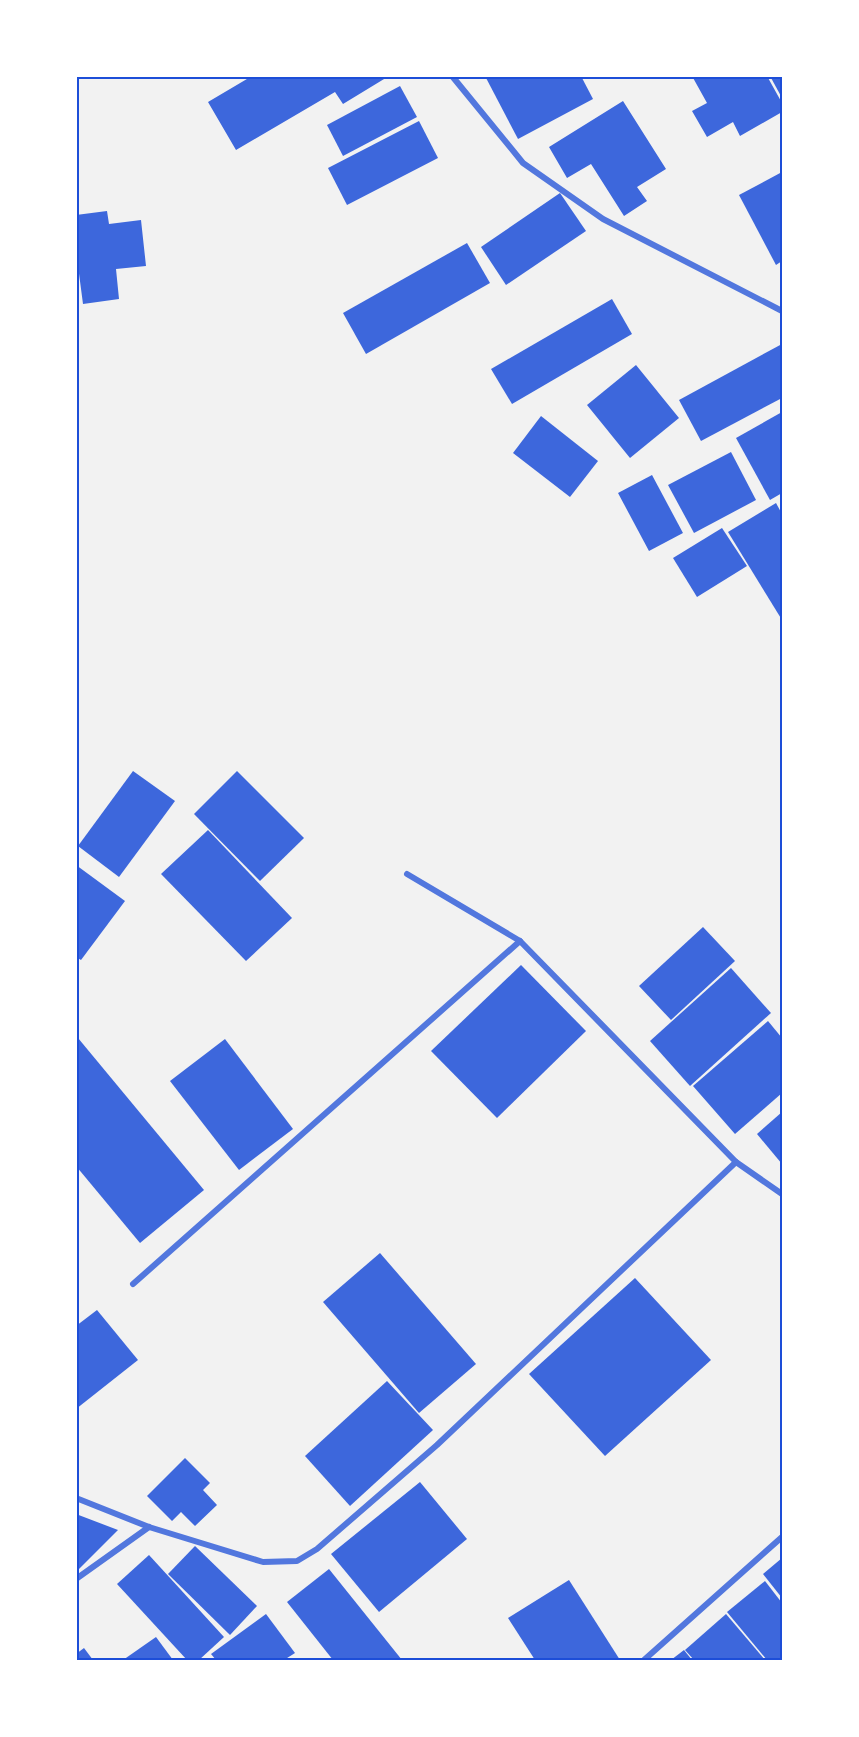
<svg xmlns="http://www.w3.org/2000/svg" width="859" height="1737" viewBox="0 0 859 1737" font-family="'PT Sans',sans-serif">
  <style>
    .building { fill: #3d67dc }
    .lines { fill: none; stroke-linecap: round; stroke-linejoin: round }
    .minor { stroke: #5277de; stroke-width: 6 }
    .neatline { fill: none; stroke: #1d4ed8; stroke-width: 2 }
  </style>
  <rect width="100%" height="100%" fill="#f2f2f2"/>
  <g class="building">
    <path d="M 252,76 L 389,76 L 343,104 L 335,92 L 236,150 L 208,102 Z"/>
    <path d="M 485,76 L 581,76 L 593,99 L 518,139 Z"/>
    <path d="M 692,76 L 767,76 L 782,103 L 782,112 L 740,136 L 733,122 L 707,137 L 692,111 L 707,103 Z"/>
    <path d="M 770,76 L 782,76 L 782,98 Z"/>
    <path d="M 400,86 L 417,117 L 343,156 L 327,125 Z"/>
    <path d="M 623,101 L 666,169 L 637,187 L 647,201 L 624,216 L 591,164 L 567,178 L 549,147 Z"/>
    <path d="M 419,121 L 438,158 L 347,205 L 328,168 Z"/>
    <path d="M 782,172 L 782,261 L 776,265 L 739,195 Z"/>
    <path d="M 560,193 L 586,231 L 506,285 L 481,247 Z"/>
    <path d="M 107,211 L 109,224 L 141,220 L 146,266 L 116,269 L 119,299 L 83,304 L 78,266 L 76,266 L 76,215 Z"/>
    <path d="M 467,243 L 490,283 L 366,354 L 343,313 Z"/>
    <path d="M 612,299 L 632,334 L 512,404 L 491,369 Z"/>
    <path d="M 782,344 L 782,398 L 701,441 L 679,400 Z"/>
    <path d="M 636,365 L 679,418 L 630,458 L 587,405 Z"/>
    <path d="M 782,412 L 782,493 L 770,500 L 736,438 Z"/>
    <path d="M 541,416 L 598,461 L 570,497 L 513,453 Z"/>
    <path d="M 731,452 L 756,500 L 694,533 L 668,485 Z"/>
    <path d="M 652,475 L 683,533 L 649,551 L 618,493 Z"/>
    <path d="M 776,503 L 782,514 L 782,620 L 728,532 Z"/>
    <path d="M 722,528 L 747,566 L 697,597 L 673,558 Z"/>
    <path d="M 133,771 L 175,801 L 119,877 L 78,846 Z"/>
    <path d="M 237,771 L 304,838 L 260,881 L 194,814 Z"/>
    <path d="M 208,830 L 292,918 L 246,961 L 161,874 Z"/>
    <path d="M 76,865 L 125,901 L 81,960 L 76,957 Z"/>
    <path d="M 703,927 L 735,961 L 671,1020 L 639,986 Z"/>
    <path d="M 521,965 L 586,1031 L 497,1118 L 431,1051 Z"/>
    <path d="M 731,968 L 771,1013 L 690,1086 L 650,1041 Z"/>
    <path d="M 768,1021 L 782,1038 L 782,1093 L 735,1134 L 693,1086 Z"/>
    <path d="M 78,1038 L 204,1190 L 140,1243 L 76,1166 Z"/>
    <path d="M 225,1039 L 293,1129 L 239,1170 L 170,1081 Z"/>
    <path d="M 782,1112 L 782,1164 L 757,1134 Z"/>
    <path d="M 380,1253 L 476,1364 L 419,1413 L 323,1302 Z"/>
    <path d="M 635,1278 L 711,1360 L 605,1456 L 529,1374 Z"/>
    <path d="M 97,1310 L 138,1360 L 76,1409 L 76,1326 Z"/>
    <path d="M 387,1381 L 433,1430 L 350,1506 L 305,1456 Z"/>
    <path d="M 185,1458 L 210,1483 L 203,1490 L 217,1505 L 195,1526 L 181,1512 L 172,1521 L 147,1496 Z"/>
    <path d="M 420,1482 L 467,1539 L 379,1612 L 331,1554 Z"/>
    <path d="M 76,1514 L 118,1530 L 76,1572 Z"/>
    <path d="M 195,1546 L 257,1606 L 230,1635 L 168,1574 Z"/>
    <path d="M 149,1555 L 224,1637 L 199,1660 L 187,1660 L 117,1584 Z"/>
    <path d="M 782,1558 L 782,1598 L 763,1574 Z"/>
    <path d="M 329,1569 L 402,1660 L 333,1660 L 287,1602 Z"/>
    <path d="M 569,1580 L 620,1660 L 535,1660 L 508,1618 Z"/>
    <path d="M 765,1581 L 782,1603 L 782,1660 L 767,1660 L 727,1612 Z"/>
    <path d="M 266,1614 L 295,1653 L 284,1660 L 216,1660 L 211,1654 Z"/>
    <path d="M 726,1614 L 765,1660 L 694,1660 L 685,1650 Z"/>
    <path d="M 156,1637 L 173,1660 L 123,1660 Z"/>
    <path d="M 84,1648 L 93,1660 L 76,1660 L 76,1654 Z"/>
    <path d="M 684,1650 L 692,1660 L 671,1660 Z"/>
  </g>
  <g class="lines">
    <g class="minor">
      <path d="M 452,76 L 523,163 L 603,219 L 782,311"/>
      <path d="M 407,874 L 520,941 L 736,1162 L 782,1194"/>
      <path d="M 133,1284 L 520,941"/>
      <path d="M 76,1498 L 149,1527 L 263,1562 L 297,1561 L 317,1549 L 437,1445 L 736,1162"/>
      <path d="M 76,1579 L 149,1527"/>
      <path d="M 644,1660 L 782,1537"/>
    </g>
  </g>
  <rect width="859" height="1737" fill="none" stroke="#ffffff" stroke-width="156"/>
  <rect x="78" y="78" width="703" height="1581" class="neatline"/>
</svg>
